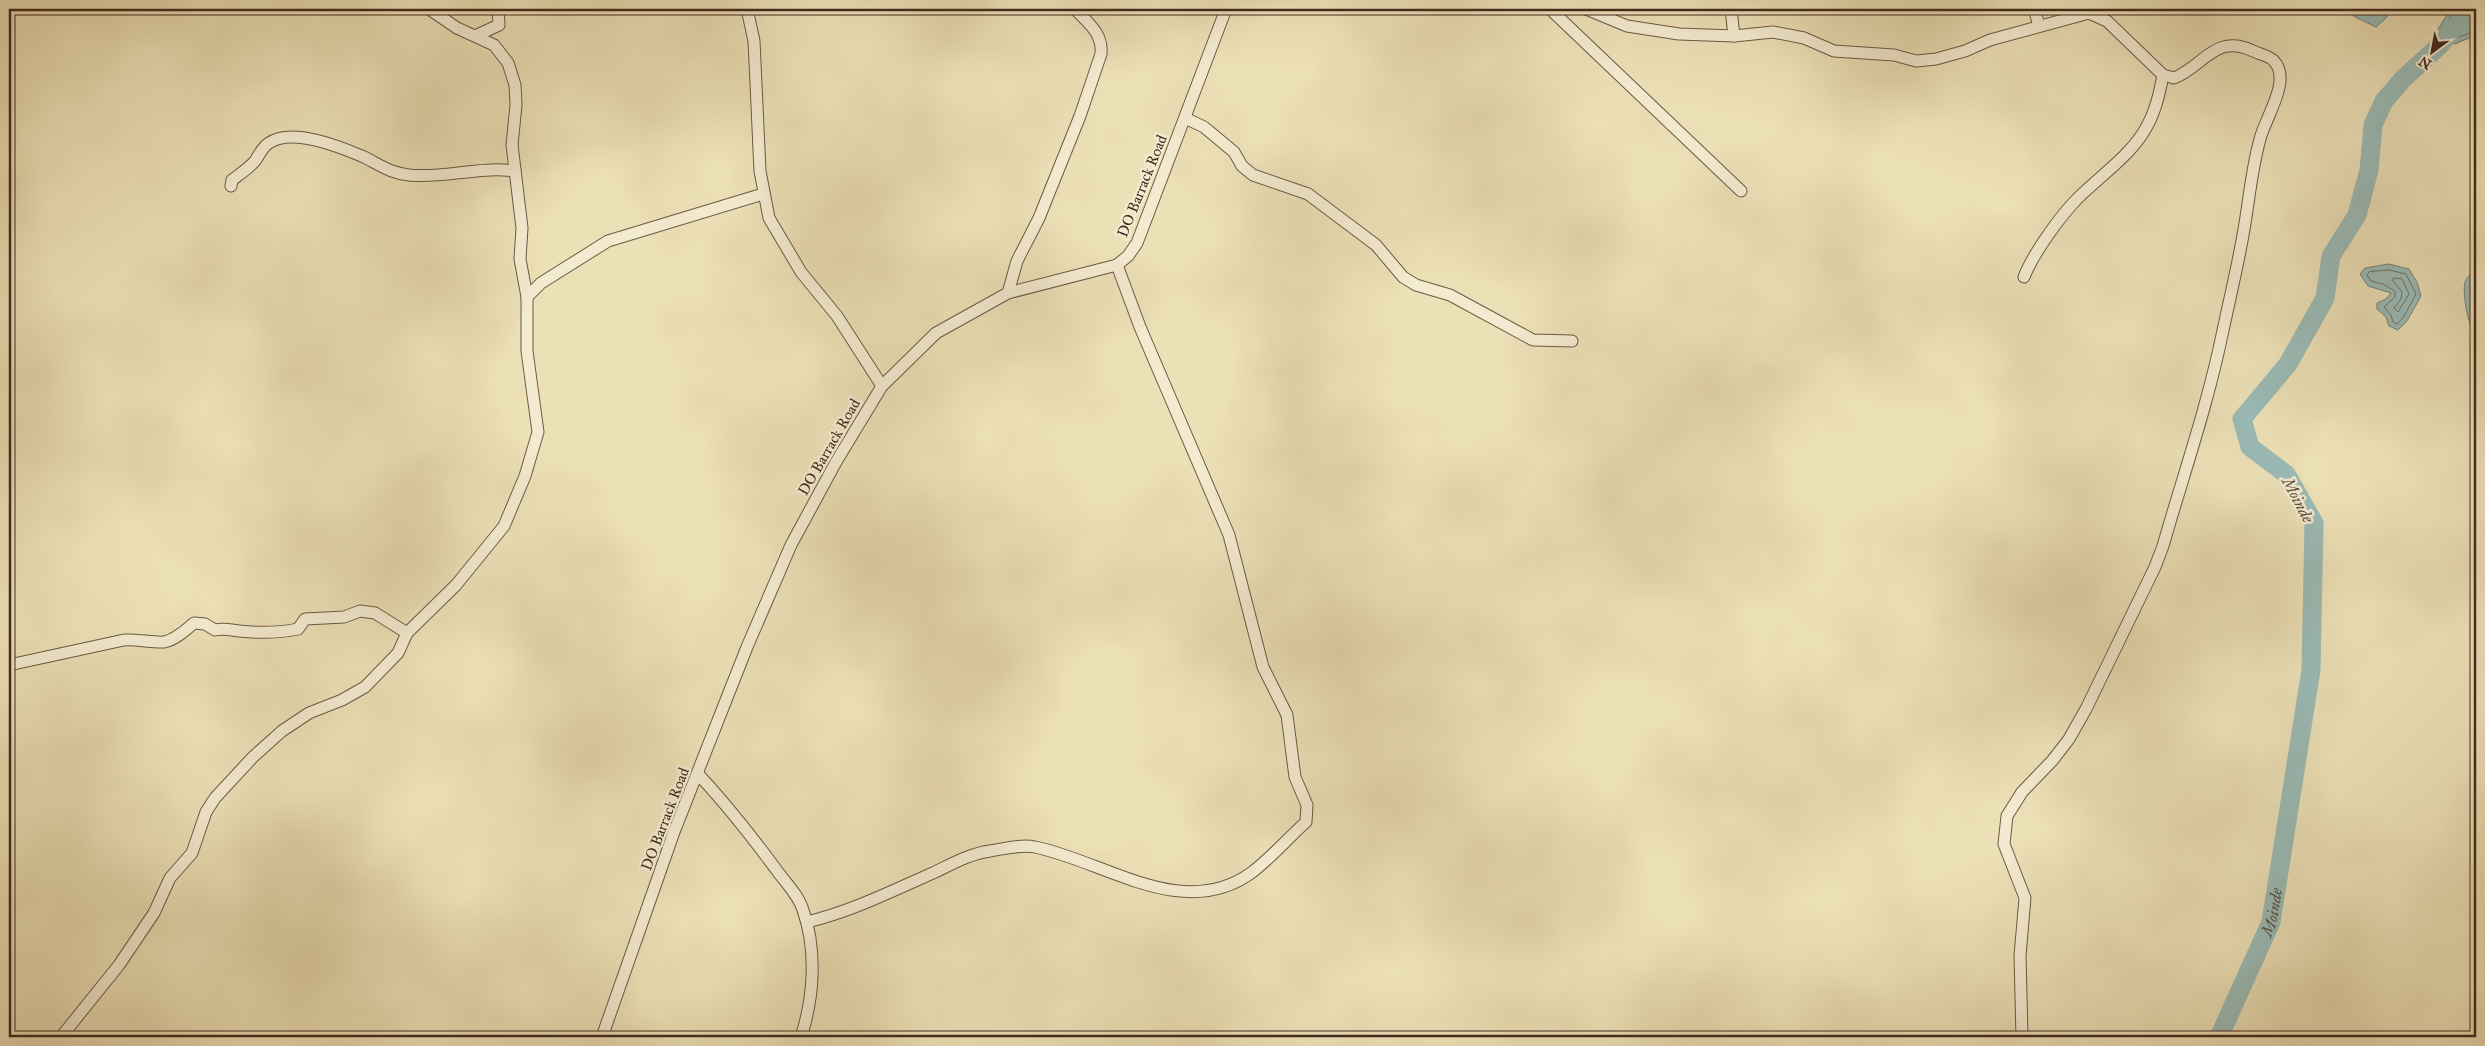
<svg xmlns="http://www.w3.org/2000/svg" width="2485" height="1046" viewBox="0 0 2485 1046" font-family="'IM FELL Great Primer',serif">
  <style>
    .water { fill: #9abbb6; stroke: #778179 }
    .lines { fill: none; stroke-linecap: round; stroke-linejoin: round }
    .shore { stroke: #6e726a; stroke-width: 1 }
    .river { stroke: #9abbb6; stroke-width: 19 }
    .minor-casing { stroke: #6d5844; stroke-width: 13 }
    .minor { stroke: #f3ebd0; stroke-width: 11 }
    .labels { text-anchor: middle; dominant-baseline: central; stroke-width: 5; stroke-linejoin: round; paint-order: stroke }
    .street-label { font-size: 15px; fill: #432a1e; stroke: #f3ebd0 }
    .water-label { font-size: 16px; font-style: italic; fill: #594e44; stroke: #f3ebd0 }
  </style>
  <rect width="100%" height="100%" fill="#ece0b7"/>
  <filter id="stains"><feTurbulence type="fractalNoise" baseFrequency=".004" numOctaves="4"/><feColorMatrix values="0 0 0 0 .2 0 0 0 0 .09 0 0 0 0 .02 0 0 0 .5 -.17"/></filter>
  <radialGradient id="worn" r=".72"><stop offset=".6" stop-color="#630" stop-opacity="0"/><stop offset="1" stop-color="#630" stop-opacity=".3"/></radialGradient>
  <g class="water">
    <path d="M 2391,9 L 2386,18 L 2376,27 L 2355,17 L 2347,10 Z"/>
    <path d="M 2451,9 L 2476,9 L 2476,35 L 2455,44 L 2438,29 Z"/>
    <path d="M 2389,264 L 2409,269 L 2417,282 L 2421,296 L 2407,321 L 2398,330 L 2389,326 L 2386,317 L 2377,309 L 2377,303 L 2386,299 L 2391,293 L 2368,286 L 2360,274 L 2365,268 Z"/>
    <path d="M 2472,272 L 2476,272 L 2476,335 C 2468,328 2462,292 2465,282 C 2466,279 2470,275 2472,272 Z"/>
  </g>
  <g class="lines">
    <g class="shore">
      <path d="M 2454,9 L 2445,29 L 2456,38 L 2476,31"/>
      <path d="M 2389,270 L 2406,274 L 2416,294 L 2403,318 L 2397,324 L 2393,322 L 2391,315 L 2384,307 L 2395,297 L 2395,291 L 2383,284 L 2371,281 L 2367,275 L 2369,272 Z"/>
      <path d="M 2476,277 L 2470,285 L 2476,328"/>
      <path d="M 2394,278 L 2402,279 L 2409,294 L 2398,312 L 2394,308 L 2401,299 L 2402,292 L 2393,281 Z"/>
    </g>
    <path class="river" id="s1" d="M 2219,1037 L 2271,922 L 2311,670 L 2314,523 L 2286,474 L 2250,447 L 2242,419 L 2288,364 L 2325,298 L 2331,256 L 2357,215 L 2369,170 L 2373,125 L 2384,101 L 2403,79 L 2440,45 L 2470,9"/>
    <defs>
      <g id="minor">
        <path d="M 747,9 L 754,41 L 760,171 L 769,218 L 801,272 L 837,316 L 882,386"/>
        <path d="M 1550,9 L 1741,191"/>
        <path d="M 1586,9 L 1627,26 L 1679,34 L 1734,36 L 1773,32 L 1804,38 L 1834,51 L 1894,55 L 1916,61 L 1936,59 L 1965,51 L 1990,40 L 2089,13 L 2107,21 L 2163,75 L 2174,78 C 2204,66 2215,33 2253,51 C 2259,54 2270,56 2274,61 C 2292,80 2265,118 2260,139 C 2251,171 2249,203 2243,235 C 2237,269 2229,302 2222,335 C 2207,407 2183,476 2163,546 L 2155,567 L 2086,709 L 2069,739 L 2052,761 L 2022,792 L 2007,816 L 2004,844 L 2025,898 L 2020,956 L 2022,1037"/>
        <path d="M 1731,9 L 1734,36"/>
        <path d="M 2034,9 L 2039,25"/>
        <path d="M 475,36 L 499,25 L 498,9"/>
        <path d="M 1185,118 L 1204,127 L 1234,152 L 1242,166 L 1253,175 L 1308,194 L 1376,245 L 1403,277 L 1416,285 L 1450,295 L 1533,340 L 1572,341"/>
        <path d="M 231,186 L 232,180 C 240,174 249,168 255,161 C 260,154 262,147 269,143 C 292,127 341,147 364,157 C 380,165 390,173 409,175 C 443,179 477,166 515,171"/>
        <path d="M 2024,277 C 2033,254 2060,216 2078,198 C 2099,177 2127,158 2143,133 C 2155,114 2159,96 2163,75"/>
        <path d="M 1008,293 L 1017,261 L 1039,218 L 1080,116 L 1101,54 C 1103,33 1088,23 1075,9"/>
        <path d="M 527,297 L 541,283 L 608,241 L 763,194"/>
        <path d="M 9,665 L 124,640 C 136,639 154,643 164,642 C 175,640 186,630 194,623 L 205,624 L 215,630 C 225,628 229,630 239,631 C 258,633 279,633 298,629 L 305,619 L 344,617 L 360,611 L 375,613 L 407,633"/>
        <path d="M 698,774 C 727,805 753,838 778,872 C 786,883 799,896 803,910 C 817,950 814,997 801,1037"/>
        <path d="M 807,922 C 850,912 892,891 933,873 C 952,864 969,854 990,851 C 1003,849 1022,844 1035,847 C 1104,861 1183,922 1251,873 C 1269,860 1289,837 1306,822 L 1307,805 L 1295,777 L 1287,715 L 1263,667 L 1229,535 L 1140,327 L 1117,265"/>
        <path d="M 61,1037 L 119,965 L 154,913 L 170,878 L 192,853 L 206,812 L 215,798 L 253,757 L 282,731 L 309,713 L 342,700 L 365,687 L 398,653 L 407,633 L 456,585 L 504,526 L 525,476 L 538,432 L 527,351 L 527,297 L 520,259 L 522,228 L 512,145 L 516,105 L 515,85 L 508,63 L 494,45 L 457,28 L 429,9"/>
        <path d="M 602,1037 L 674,832 L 747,647 L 791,545 L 836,462 L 882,386 L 936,333 L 1008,293 L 1117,265 L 1128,256 L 1137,243 L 1226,9"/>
      </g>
    </defs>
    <use href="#minor" class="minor-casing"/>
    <use href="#minor" class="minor"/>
  </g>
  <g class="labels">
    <g class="street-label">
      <text transform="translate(1142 186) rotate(-68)">DO Barrack Road</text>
      <text transform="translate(829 447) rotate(-60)">DO Barrack Road</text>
      <text transform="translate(665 819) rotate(-69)">DO Barrack Road</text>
    </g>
    <g class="water-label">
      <text transform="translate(2298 500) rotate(62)">Moinde</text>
      <text stroke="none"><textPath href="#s1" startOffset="136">Moinde</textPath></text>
    </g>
  </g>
  <rect width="2485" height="1046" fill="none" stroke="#ece0b7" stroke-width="30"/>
  <rect x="10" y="10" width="2465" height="1026" fill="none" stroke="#432a1e" stroke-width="2.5"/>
  <rect x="15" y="15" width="2455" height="1016" fill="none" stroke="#432a1e"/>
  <g transform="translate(2432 52) rotate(212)" stroke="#f3ebd0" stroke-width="4" paint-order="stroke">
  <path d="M0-4L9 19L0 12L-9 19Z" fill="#432a1e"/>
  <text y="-8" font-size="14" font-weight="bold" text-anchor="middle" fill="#432a1e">N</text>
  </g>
  <rect width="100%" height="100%" filter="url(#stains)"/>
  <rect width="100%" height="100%" fill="url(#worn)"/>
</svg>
